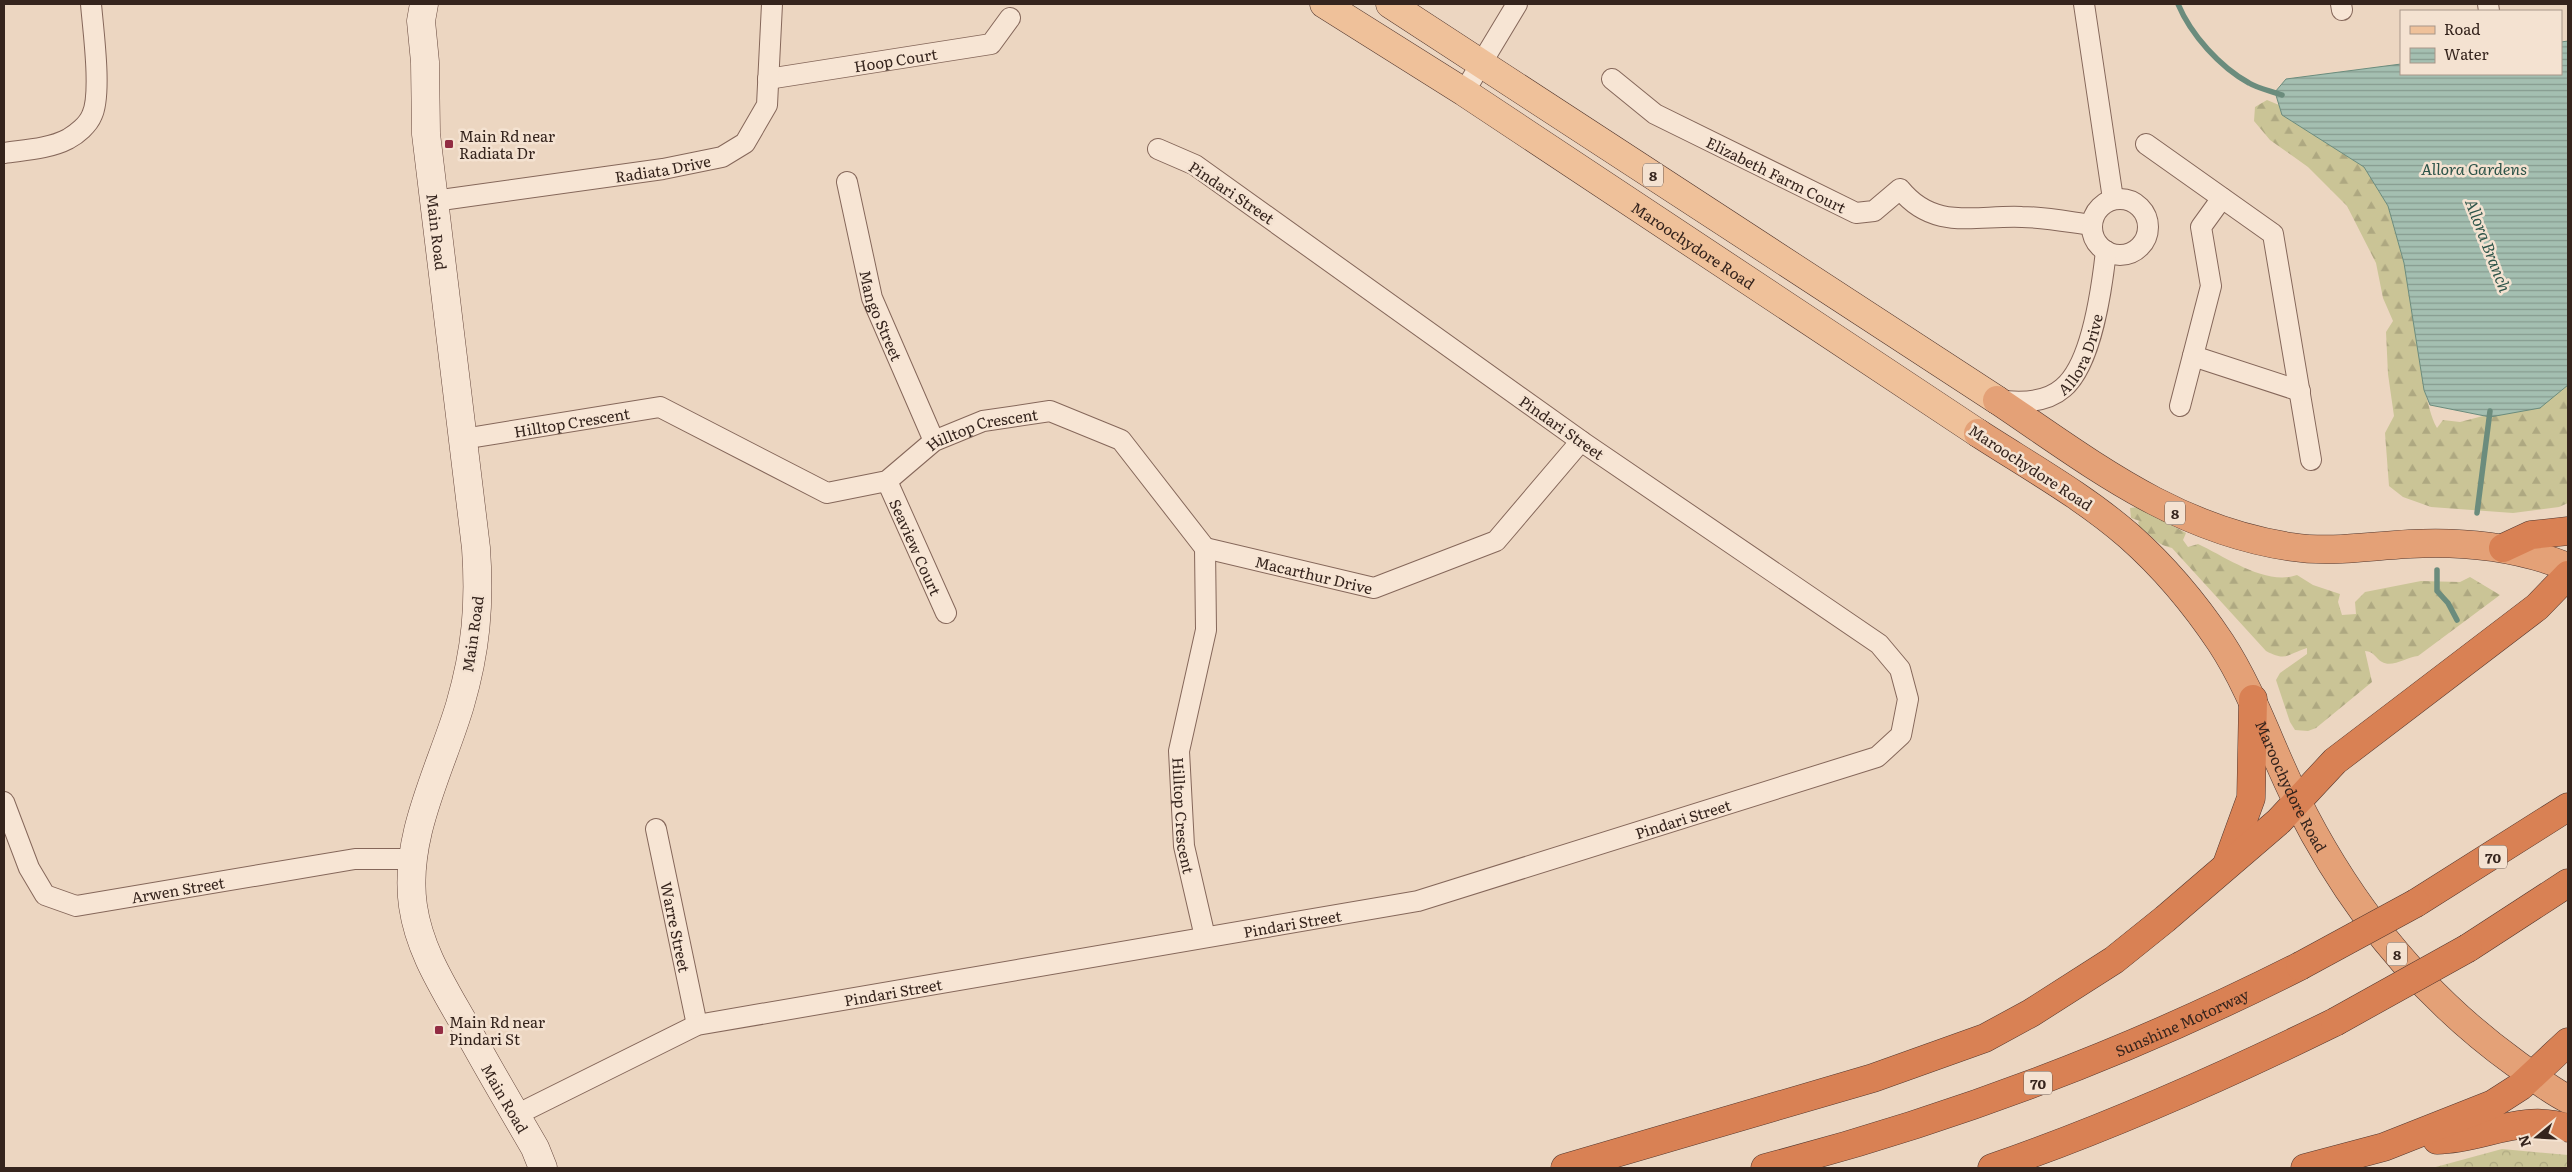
<svg xmlns="http://www.w3.org/2000/svg" width="2572" height="1172" viewBox="0 0 2572 1172" font-family="Literata,serif">
  <style>
    .forest { fill: url(#forest-firs) }
    .park { fill: url(#park-crowns) }
    .water { fill: url(#water-rules); stroke: #6b8c7d }
    .lines { fill: none; stroke-linecap: round; stroke-linejoin: round }
    .stream { stroke: #6b8c7d; stroke-width: 5.5 }
    .minor-casing { stroke: #85675a; stroke-width: 22 }
    .secondary-casing { stroke: #67483d; stroke-width: 29 }
    .primary-casing { stroke: #53372e; stroke-width: 29 }
    .trunk-casing { stroke: #53372e; stroke-width: 29 }
    .motorway-casing { stroke: #53372e; stroke-width: 29 }
    .minor { stroke: #f7e5d4; stroke-width: 20 }
    .secondary { stroke: #f7e5d4; stroke-width: 28 }
    .primary { stroke: #efc19a; stroke-width: 28 }
    .trunk { stroke: #e4a177; stroke-width: 28 }
    .motorway { stroke: #d98154; stroke-width: 28 }
    .motorway-bridge-casing { stroke: #53372e; stroke-width: 29; stroke-linecap: butt }
    .motorway-bridge { stroke: #d98154; stroke-width: 28 }
    .poi-dot { fill: #922c43; stroke: #f4e2d1; stroke-width: 2 }
    .labels { text-anchor: middle; dominant-baseline: central; stroke-width: 5; stroke-linejoin: round; paint-order: stroke }
    .shield { fill: #f4e2d1; stroke: #6e5d53; stroke-width: 1 }
    .shield-label { font-size: 14px; font-weight: bold; fill: #35241d }
    .street-label { font-size: 15px; fill: #35241d; stroke: #f4e2d1 }
    .poi-label { font-size: 15px; fill: #35241d; stroke: #f4e2d1; text-anchor: start }
    .water-label { font-size: 16px; font-style: italic; fill: #2d5449; stroke: #f4e2d1 }
  </style>
  <defs>
    <pattern id="forest-firs" width="22" height="20" patternUnits="userSpaceOnUse" patternTransform="scale(1.25)"><rect width="22" height="20" fill="#cac496"/><path d="M5 1l3.5 6h-7zM16 11l3.5 6h-7z" fill="#aea881"/></pattern>
    <pattern id="park-crowns" width="20" height="18" patternUnits="userSpaceOnUse" patternTransform="scale(1.25)"><rect width="20" height="18" fill="#cac496"/><path d="M2 6a3 3 0 1 1 6 0M12 15a3 3 0 1 1 6 0" fill="none" stroke="#aea881"/></pattern>
    <pattern id="water-rules" width="6" height="5" patternUnits="userSpaceOnUse" patternTransform="scale(1.25)"><rect width="6" height="5" fill="#a4bfb1"/><path d="M0 2.5h6" fill="none" stroke="#869b8f"/></pattern>
  </defs>
  <rect width="100%" height="100%" fill="#ecd6c1"/>
  <g class="forest">
    <path d="M 2267,100 L 2279,105 L 2282,115 L 2364,167 L 2388,206 L 2404,263 L 2424,390 C 2429,403 2430,416 2437,428 L 2443,420 L 2460,422 L 2483,416 L 2490,417 L 2568,384 L 2568,503 L 2559,507 L 2513,513 L 2431,507 L 2403,497 L 2389,486 L 2385,433 L 2394,416 L 2388,374 L 2386,332 L 2393,321 L 2383,298 L 2376,263 L 2347,206 L 2308,167 L 2270,140 L 2254,121 L 2255,107 Z"/>
    <path d="M 2138,507 L 2186,533 L 2183,540 L 2188,547 L 2198,544 C 2226,557 2266,586 2297,575 L 2313,585 L 2340,594 L 2338,602 L 2342,615 L 2356,614 L 2355,602 L 2365,592 L 2421,581 L 2460,582 L 2470,577 L 2500,595 L 2418,656 C 2407,657 2392,668 2382,662 C 2375,658 2375,652 2365,651 L 2372,682 L 2316,728 L 2308,731 L 2295,730 L 2290,722 L 2276,680 L 2280,673 L 2307,654 L 2307,648 C 2287,654 2287,662 2266,651 L 2172,548 C 2152,543 2154,535 2140,528 L 2138,522 L 2140,521 L 2131,518 L 2130,508 Z"/>
  </g>
  <path class="park" d="M 2502,1149 L 2568,1155 L 2568,1168 L 2432,1168 Z"/>
  <path class="water" d="M 2568,41 L 2568,385 L 2540,408 L 2490,417 L 2430,405 L 2424,390 L 2404,263 L 2388,206 L 2364,167 L 2282,115 L 2275,92 L 2286,79 L 2401,64 L 2401,74 L 2561,74 L 2561,42 Z"/>
  <g class="lines">
    <g class="stream">
      <path d="M 2178,4 C 2191,35 2220,67 2249,83 C 2259,89 2272,91 2282,95"/>
      <path d="M 2477,513 L 2490,411"/>
      <path d="M 2437,570 L 2437,591 L 2448,603 L 2457,620"/>
    </g>
    <defs>
      <g id="minor">
        <path d="M 2084,4 L 2113,199"/>
        <path d="M 2341,4 L 2342,10"/>
        <path d="M 2488,4 L 2489,11"/>
        <path id="s1" d="M 768,79 L 991,44 L 1010,18"/>
        <path id="s2" d="M 1612,79 L 1655,114 L 1856,213 L 1874,211 L 1900,189 C 1934,231 1975,215 2022,217 C 2045,217 2069,222 2091,225"/>
        <path d="M 1464,92 L 1517,4"/>
        <path d="M 2146,144 L 2273,234 L 2311,460"/>
        <path d="M 4,153 C 24,150 49,149 68,139 C 77,134 88,125 92,115 C 102,94 93,29 91,4"/>
        <path id="s3" d="M 847,182 L 872,298 L 934,441"/>
        <circle cx="2120" cy="227" r="28"/>
        <path id="s4" d="M 434,201 L 663,169 L 722,157 L 745,143 L 767,105 L 772,4"/>
        <path d="M 2193,356 L 2300,391"/>
        <path id="s5" d="M 1997,400 C 2018,403 2046,403 2063,388 C 2092,364 2102,287 2106,251"/>
        <path d="M 2180,406 L 2211,286 L 2201,227 L 2222,198"/>
        <path id="s6" d="M 463,439 L 660,407 L 827,493 L 887,481 L 934,441 L 983,421 L 1050,411 L 1121,440 L 1205,548 L 1206,630 L 1179,751 L 1184,846 L 1205,937"/>
        <path id="s7" d="M 887,481 L 946,613"/>
        <path id="s8" d="M 1205,548 L 1374,588 L 1496,541 L 1581,441"/>
        <path id="s9" d="M 4,802 L 29,868 L 45,895 L 76,906 L 355,859 L 411,859"/>
        <path id="s10" d="M 656,829 L 697,1025"/>
        <path id="s11" d="M 516,1115 L 697,1025 L 1418,901 L 1877,757 L 1901,735 L 1908,699 L 1900,669 L 1879,644 L 1581,441 L 1195,165 L 1158,149"/>
      </g>
      <g id="secondary">
        <path id="s12" d="M 424,4 L 421,21 L 425,62 L 426,134 L 476,548 C 480,605 476,650 460,705 C 441,769 403,837 413,906 C 419,948 441,983 462,1020 C 485,1063 510,1105 535,1148 L 543,1168"/>
      </g>
      <g id="primary">
        <path id="s13" d="M 1324,4 L 1464,92 L 1978,433"/>
        <path d="M 1390,4 L 1997,400"/>
      </g>
      <g id="trunk">
        <path d="M 1997,400 C 2092,464 2175,530 2292,547 C 2331,553 2369,546 2409,544 C 2462,541 2518,547 2568,567"/>
        <path id="s14" d="M 1978,433 C 2029,466 2083,496 2129,536 C 2164,567 2195,604 2221,643 C 2253,692 2270,747 2296,799 C 2348,904 2421,995 2515,1063 C 2533,1076 2549,1090 2568,1099"/>
      </g>
      <g id="motorway">
        <path d="M 2503,548 L 2531,535 L 2568,531"/>
        <path d="M 2227,864 L 2251,798 L 2253,699"/>
        <path d="M 2416,903 L 2568,807"/>
        <path d="M 2468,948 L 2568,883"/>
        <path d="M 2437,1140 C 2482,1139 2522,1113 2568,1128"/>
        <path d="M 1565,1168 L 1873,1078 L 1985,1038 L 2031,1013 L 2114,960 L 2165,919 L 2279,821 L 2335,761 L 2537,607 L 2568,575"/>
        <path id="s15" d="M 1765,1168 C 1951,1120 2128,1053 2300,966"/>
        <path d="M 1992,1168 C 2110,1127 2223,1077 2335,1022"/>
        <path d="M 2305,1168 L 2384,1147 L 2493,1104 L 2521,1086 L 2568,1042"/>
      </g>
    </defs>
    <use href="#minor" class="minor-casing"/>
    <use href="#secondary" class="secondary-casing"/>
    <use href="#primary" class="primary-casing"/>
    <use href="#trunk" class="trunk-casing"/>
    <use href="#motorway" class="motorway-casing"/>
    <use href="#minor" class="minor"/>
    <use href="#secondary" class="secondary"/>
    <use href="#primary" class="primary"/>
    <use href="#trunk" class="trunk"/>
    <use href="#motorway" class="motorway"/>
    <defs>
      <g id="motorway-bridge">
        <path d="M 2300,966 L 2416,903"/>
        <path d="M 2335,1022 L 2468,948"/>
      </g>
    </defs>
    <use href="#motorway-bridge" class="motorway-bridge-casing"/>
    <use href="#motorway-bridge" class="motorway-bridge"/>
  </g>
  <g class="poi-dot">
    <rect x="444" y="139" width="10" height="10" rx="2.5"/>
    <rect x="434" y="1025" width="10" height="10" rx="2.5"/>
  </g>
  <g class="labels">
    <g class="shield">
      <rect x="1643" y="163.5" width="20" height="23" rx="4"/>
      <rect x="2165" y="501.5" width="20" height="23" rx="4"/>
      <rect x="2479" y="845.5" width="28" height="23" rx="4"/>
      <rect x="2387" y="942.5" width="20" height="23" rx="4"/>
      <rect x="2024" y="1071.5" width="28" height="23" rx="4"/>
    </g>
    <g class="shield-label">
      <text x="1653" y="175">8</text>
      <text x="2175" y="513">8</text>
      <text x="2493" y="857">70</text>
      <text x="2397" y="954">8</text>
      <text x="2038" y="1083">70</text>
    </g>
    <g class="street-label">
      <text stroke="none"><textPath href="#s1" startOffset="129">Hoop Court</textPath></text>
      <text stroke="none"><textPath href="#s4" startOffset="231">Radiata Drive</textPath></text>
      <text stroke="none"><textPath href="#s2" startOffset="191">Elizabeth Farm Court</textPath></text>
      <text transform="translate(1232 192) rotate(34)">Pindari Street</text>
      <text stroke="none"><textPath href="#s12" startOffset="229">Main Road</textPath></text>
      <text stroke="none"><textPath href="#s13" startOffset="441">Maroochydore Road</textPath></text>
      <text stroke="none"><textPath href="#s3" startOffset="138">Mango Street</textPath></text>
      <text stroke="none"><textPath href="#s5" startOffset="108">Allora Drive</textPath></text>
      <text stroke="none"><textPath href="#s6" startOffset="110">Hilltop Crescent</textPath></text>
      <text transform="translate(1562 427) rotate(35)">Pindari Street</text>
      <text stroke="none"><textPath href="#s6" startOffset="560">Hilltop Crescent</textPath></text>
      <text transform="translate(2031 467) rotate(33)">Maroochydore Road</text>
      <text stroke="none"><textPath href="#s7" startOffset="72">Seaview Court</textPath></text>
      <text stroke="none"><textPath href="#s8" startOffset="112">Macarthur Drive</textPath></text>
      <text transform="translate(472 634) rotate(-82)">Main Road</text>
      <text stroke="none"><textPath href="#s14" startOffset="484">Maroochydore Road</textPath></text>
      <text stroke="none"><textPath href="#s6" startOffset="1115">Hilltop Crescent</textPath></text>
      <text stroke="none"><textPath href="#s11" startOffset="1211">Pindari Street</textPath></text>
      <text stroke="none"><textPath href="#s9" startOffset="238">Arwen Street</textPath></text>
      <text stroke="none"><textPath href="#s11" startOffset="806">Pindari Street</textPath></text>
      <text stroke="none"><textPath href="#s10" startOffset="100">Warre Street</textPath></text>
      <text stroke="none"><textPath href="#s11" startOffset="401">Pindari Street</textPath></text>
      <text stroke="none"><textPath href="#s15" startOffset="442">Sunshine Motorway</textPath></text>
      <text stroke="none"><textPath href="#s12" startOffset="1129">Main Road</textPath></text>
    </g>
    <g class="poi-label">
      <text x="459" y="135">Main Rd near<tspan x="459" dy="17">Radiata Dr</tspan></text>
      <text x="449" y="1021">Main Rd near<tspan x="449" dy="17">Pindari St</tspan></text>
    </g>
    <g class="water-label">
      <text x="2474" y="168">Allora Gardens</text>
      <text transform="translate(2489 245) rotate(69)">Allora Branch</text>
    </g>
  </g>
  <rect width="2572" height="1172" fill="none" stroke="#35241d" stroke-width="10"/>
  <rect x="2400" y="10" width="162" height="65" fill="#f4e2d1" stroke="#a89689"/>
  <rect x="2410" y="26" width="25" height="8" fill="#efc19a" stroke="#a89689"/>
  <text x="2444" y="35" font-size="15" fill="#35241d">Road</text>
  <rect x="2410" y="48" width="25" height="15" fill="url(#water-rules)" stroke="#a89689"/>
  <text x="2444" y="60" font-size="15" fill="#35241d">Water</text>
  <g transform="translate(2537 1137) rotate(252)" stroke="#f4e2d1" stroke-width="4" paint-order="stroke">
  <path d="M0-4L9 19L0 12L-9 19Z" fill="#35241d"/>
  <text y="-8" font-size="14" font-weight="bold" text-anchor="middle" fill="#35241d">N</text>
  </g>
</svg>
